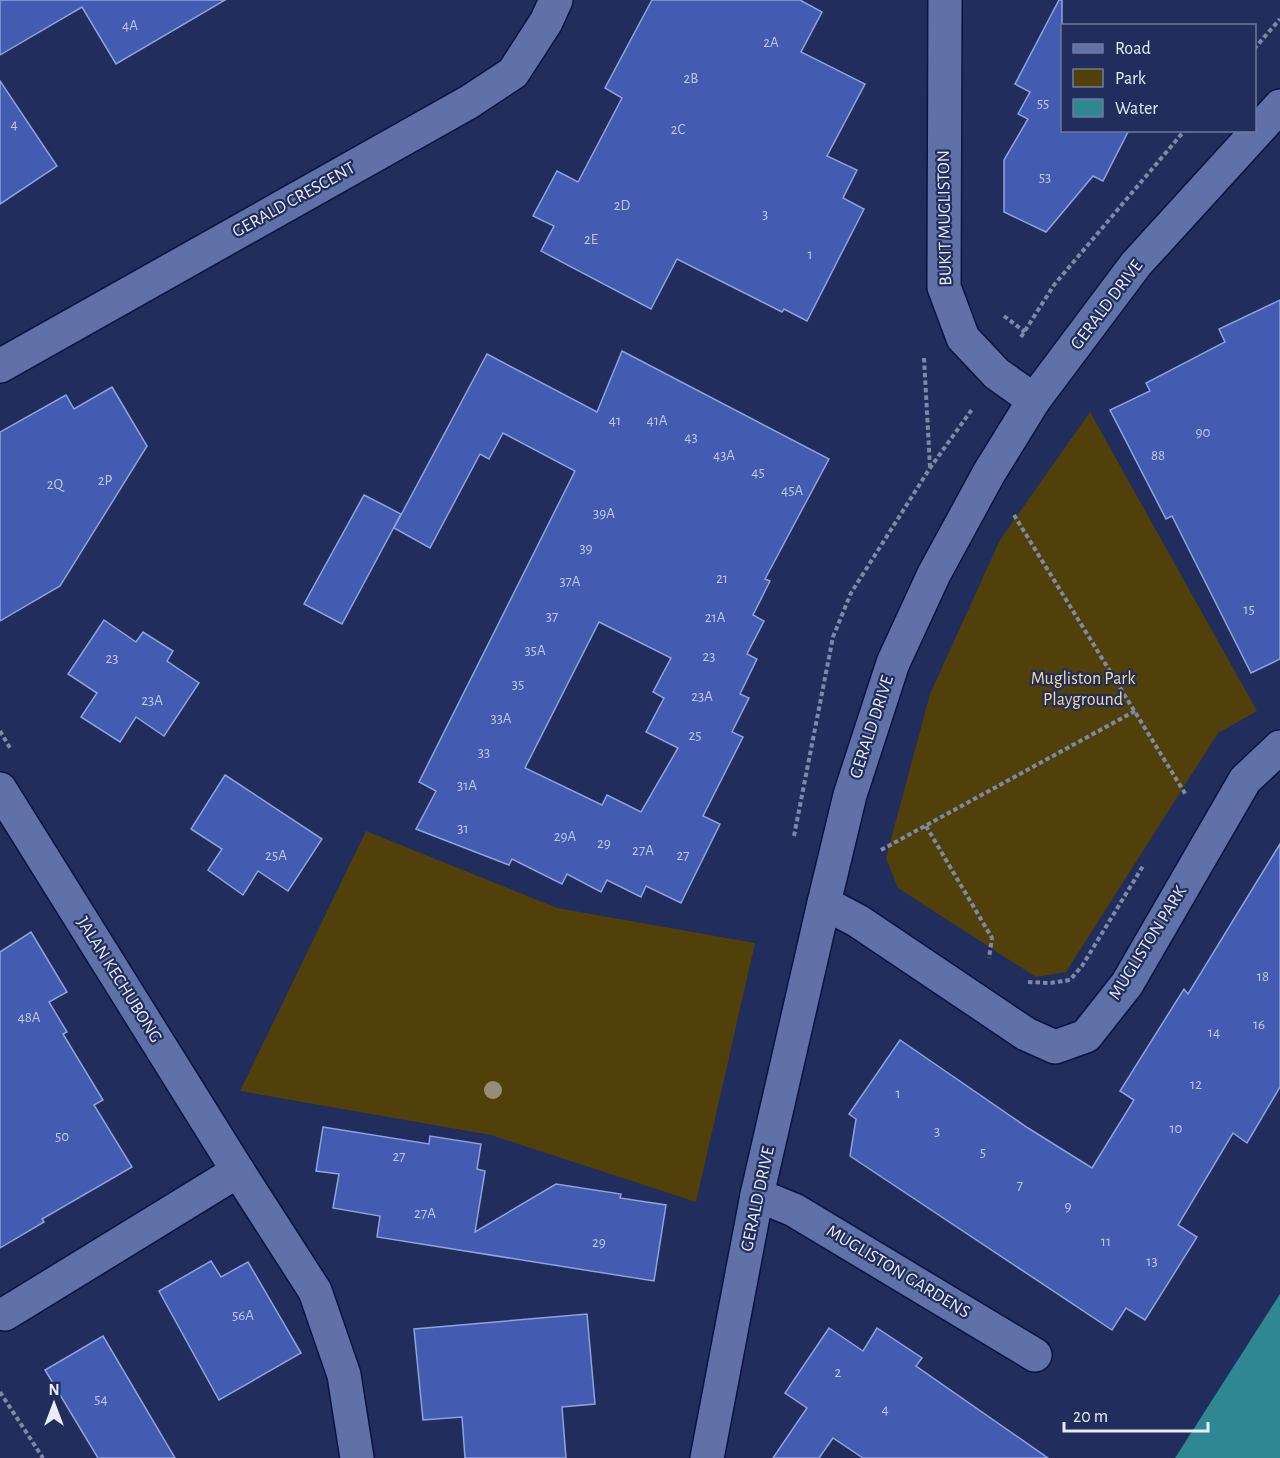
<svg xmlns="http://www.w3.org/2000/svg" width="1280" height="1458" viewBox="0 0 1280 1458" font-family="'Alegreya Sans',sans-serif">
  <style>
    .green { fill: #52400a }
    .water { fill: #308794 }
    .building { fill: #435bb0; stroke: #8fa3dd; stroke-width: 1.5; fill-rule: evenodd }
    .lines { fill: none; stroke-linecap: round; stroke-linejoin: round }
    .street-casing { stroke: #0a1341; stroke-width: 36 }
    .path { stroke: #7f88a7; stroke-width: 4; stroke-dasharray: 4.5 3; stroke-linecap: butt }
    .street { stroke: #5f71a7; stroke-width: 33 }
    .tree { fill: #978c78 }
    .labels { text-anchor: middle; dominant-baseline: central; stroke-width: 4.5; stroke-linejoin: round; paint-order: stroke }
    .number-label { font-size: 15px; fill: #bfc8e7 }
    .street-label { font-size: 18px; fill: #e8edf9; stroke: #202d5d }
    .park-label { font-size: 18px; fill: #f8da8e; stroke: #202d5d }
  </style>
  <rect width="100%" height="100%" fill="#202d5d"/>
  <g class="green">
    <path d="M 1090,412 L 1257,711 L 1218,733 L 1066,972 L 1036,977 L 898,888 L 886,858 L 930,694 L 1000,540 Z"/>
    <path d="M 366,831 L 557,908 L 755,943 L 696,1202 L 491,1135 L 240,1091 Z"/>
  </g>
  <path class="water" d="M 1280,1294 L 1280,1458 L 1175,1458 Z"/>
  <g class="building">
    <path d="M 0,0 L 225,0 L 116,64 L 82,7 L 0,55 Z"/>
    <path d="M 652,0 L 800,0 L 822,12 L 801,52 L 865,84 L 827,156 L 857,170 L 843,198 L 864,209 L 807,321 L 784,309 L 782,312 L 677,259 L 651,309 L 541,251 L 554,226 L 533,216 L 557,171 L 578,182 L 622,98 L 605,88 Z"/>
    <path d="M 1059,0 L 1062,0 L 1062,130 L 1129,130 L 1103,181 L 1093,176 L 1046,232 L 1004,212 L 1004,160 L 1028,119 L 1018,114 L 1030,92 L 1015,84 Z"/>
    <path d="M 0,81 L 57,166 L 0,204 Z"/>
    <path d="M 1280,300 L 1280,659 L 1251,673 L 1172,516 L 1166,519 L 1110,410 L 1150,391 L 1146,383 L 1225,342 L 1219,329 Z"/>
    <path d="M 622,351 L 829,459 L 765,579 L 770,581 L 753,615 L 764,621 L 747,654 L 757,659 L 740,694 L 749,698 L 732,732 L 743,737 L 703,816 L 720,824 L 681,903 L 646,886 L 641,897 L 607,880 L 601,892 L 567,874 L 562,884 L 512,859 L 509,865 L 416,829 L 436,791 L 419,782 L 575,471 L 503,433 L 489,459 L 480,454 L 430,548 L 394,528 L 487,354 L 597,412 ZM 599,622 L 671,658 L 653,692 L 664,698 L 646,732 L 678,748 L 641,812 L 607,795 L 602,805 L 525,768 Z"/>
    <path d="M 112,387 L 147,446 L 60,586 L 0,621 L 0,432 L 66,395 L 74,409 Z"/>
    <path d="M 364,495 L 401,514 L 342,624 L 304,604 Z"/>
    <path d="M 104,620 L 136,642 L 143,632 L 173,651 L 167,661 L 199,683 L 164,736 L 136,717 L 120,742 L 81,717 L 97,693 L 68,674 Z"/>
    <path d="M 225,775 L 322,839 L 288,891 L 258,871 L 243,895 L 208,870 L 222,849 L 191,829 Z"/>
    <path d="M 1280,844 L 1280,1087 L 1247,1143 L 1233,1133 L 1178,1225 L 1197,1237 L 1145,1320 L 1126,1308 L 1112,1330 L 850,1156 L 856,1119 L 849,1114 L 900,1040 L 1028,1128 L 1092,1168 L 1134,1100 L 1120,1091 L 1184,989 L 1188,994 Z"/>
    <path d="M 31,932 L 67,992 L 49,1002 L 67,1032 L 63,1034 L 103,1100 L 94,1105 L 132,1167 L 42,1219 L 44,1222 L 0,1248 L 0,952 Z"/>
    <path d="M 323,1127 L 429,1144 L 430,1136 L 481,1144 L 477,1169 L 485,1171 L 475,1232 L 556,1184 L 621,1194 L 620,1198 L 666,1205 L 654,1281 L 377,1237 L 380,1216 L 333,1208 L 339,1174 L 316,1171 Z"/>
    <path d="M 211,1261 L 221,1277 L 248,1262 L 301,1353 L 219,1400 L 159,1291 Z"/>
    <path d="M 587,1314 L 595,1404 L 562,1407 L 566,1458 L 465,1458 L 462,1417 L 423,1420 L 414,1329 Z"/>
    <path d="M 829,1328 L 863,1351 L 877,1328 L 922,1358 L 916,1366 L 1048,1458 L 863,1458 L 833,1438 L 819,1458 L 773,1458 L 807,1408 L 785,1393 Z"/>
    <path d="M 103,1336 L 175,1458 L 98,1458 L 45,1370 Z"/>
  </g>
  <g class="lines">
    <defs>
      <g id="street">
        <path d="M 945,0 L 944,287 L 963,338 L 997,374 L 1034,400"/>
        <path d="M 0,366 L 469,102 L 513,73 L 546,22 L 556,0"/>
        <path d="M 0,789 L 238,1171 L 315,1291 L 344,1375 L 357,1458"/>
        <path d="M 824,903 L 858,921 L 1026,1034 L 1055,1047 L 1086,1036 L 1127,984 L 1245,780 L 1280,747"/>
        <path d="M 757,1195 L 794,1210 L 1035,1355"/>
        <path d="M 5,1314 L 238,1171"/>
        <path d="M 707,1458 L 757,1195 L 824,903 L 850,795 L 893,663 L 934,574 L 989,473 L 1034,400 L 1136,264 L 1280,106"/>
      </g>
    </defs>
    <use href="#street" class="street-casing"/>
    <g class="path">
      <path d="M 1254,49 L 1280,19"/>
      <path d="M 1004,316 L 1025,332"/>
      <path d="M 1021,337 L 1054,285 L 1185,130"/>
      <path d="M 924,358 L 930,467"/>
      <path d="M 1014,515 L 1186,795"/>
      <path d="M 0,731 L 10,748"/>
      <path d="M 926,826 L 992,938 L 989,958"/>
      <path d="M 794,836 L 833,637 L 851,593 L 930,468 L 973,408"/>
      <path d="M 881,850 L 1135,711"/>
      <path d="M 1028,982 L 1050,983 L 1070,980 L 1082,966 L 1143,866"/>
      <path d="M 0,1392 L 43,1458"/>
    </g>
    <use href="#street" class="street"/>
  </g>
  <circle class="tree" cx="493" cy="1090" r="9"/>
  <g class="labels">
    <g class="number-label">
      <text x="130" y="25">4A</text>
      <text x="771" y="42">2A</text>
      <text x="691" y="78">2B</text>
      <text x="1043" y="103">55</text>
      <text x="14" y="124">4</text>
      <text x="678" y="129">2C</text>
      <text x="1045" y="177">53</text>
      <text x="622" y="205">2D</text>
      <text x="765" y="214">3</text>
      <text x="591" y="239">2E</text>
      <text x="810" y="254">1</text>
      <text x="615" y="420">41</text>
      <text x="657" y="420">41A</text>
      <text x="1203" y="432">90</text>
      <text x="691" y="437">43</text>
      <text x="724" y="455">43A</text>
      <text x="1158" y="455">88</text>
      <text x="758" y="472">45</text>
      <text x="105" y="480">2P</text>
      <text x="55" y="484">2Q</text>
      <text x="792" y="490">45A</text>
      <text x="604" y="513">39A</text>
      <text x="586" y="548">39</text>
      <text x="722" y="578">21</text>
      <text x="570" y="581">37A</text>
      <text x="1249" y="609">15</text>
      <text x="552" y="616">37</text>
      <text x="715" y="617">21A</text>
      <text x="535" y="650">35A</text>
      <text x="709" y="656">23</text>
      <text x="112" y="658">23</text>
      <text x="518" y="684">35</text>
      <text x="702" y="696">23A</text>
      <text x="152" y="700">23A</text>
      <text x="501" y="718">33A</text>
      <text x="695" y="735">25</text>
      <text x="484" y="752">33</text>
      <text x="467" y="785">31A</text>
      <text x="463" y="828">31</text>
      <text x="565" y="836">29A</text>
      <text x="604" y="843">29</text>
      <text x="643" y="850">27A</text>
      <text x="276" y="855">25A</text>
      <text x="683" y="855">27</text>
      <text x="1263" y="976">18</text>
      <text x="29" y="1017">48A</text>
      <text x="1259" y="1024">16</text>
      <text x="1214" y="1032">14</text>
      <text x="1196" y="1084">12</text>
      <text x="898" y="1093">1</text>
      <text x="1176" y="1128">10</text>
      <text x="937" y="1131">3</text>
      <text x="62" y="1136">50</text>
      <text x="983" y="1152">5</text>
      <text x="399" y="1156">27</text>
      <text x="1020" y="1185">7</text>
      <text x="1068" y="1206">9</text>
      <text x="425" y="1213">27A</text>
      <text x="1106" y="1241">11</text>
      <text x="599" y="1242">29</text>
      <text x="1152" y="1261">13</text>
      <text x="243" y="1315">56A</text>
      <text x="838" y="1372">2</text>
      <text x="101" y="1399">54</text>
      <text x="885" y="1409">4</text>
    </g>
    <g class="street-label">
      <text transform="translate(294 200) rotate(-29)">GERALD CRESCENT</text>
      <text transform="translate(945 218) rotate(-91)">BUKIT MUGLISTON</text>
      <text transform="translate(1107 305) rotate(-53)">GERALD DRIVE</text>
      <text transform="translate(872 727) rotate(-72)">GERALD DRIVE</text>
      <text transform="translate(1148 943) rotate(-58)">MUGLISTON PARK</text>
      <text transform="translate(119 980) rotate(58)">JALAN KECHUBONG</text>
      <text transform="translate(758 1199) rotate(-78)">GERALD DRIVE</text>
      <text transform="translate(898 1272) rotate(31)">MUGLISTON GARDENS</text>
    </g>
    <g class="park-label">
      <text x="1083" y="679">Mugliston Park<tspan x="1083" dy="21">Playground</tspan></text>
    </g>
  </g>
  <rect x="1061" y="24" width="195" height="108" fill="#202d5d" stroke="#707a9b" stroke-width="1.5"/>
  <rect x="1073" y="44" width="30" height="9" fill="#5f71a7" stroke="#707a9b" stroke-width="1.5"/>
  <text x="1115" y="54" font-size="18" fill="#e8edf9">Road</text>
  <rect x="1073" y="69" width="30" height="18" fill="#52400a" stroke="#707a9b" stroke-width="1.5"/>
  <text x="1115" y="84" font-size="18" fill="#e8edf9">Park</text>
  <rect x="1073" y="99" width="30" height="18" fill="#308794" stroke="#707a9b" stroke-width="1.5"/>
  <text x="1115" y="114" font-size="18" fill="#e8edf9">Water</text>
  <g transform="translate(54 1404)" stroke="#202d5d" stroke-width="4.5" paint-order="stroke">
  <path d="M0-4.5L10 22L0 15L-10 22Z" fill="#e8edf9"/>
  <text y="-9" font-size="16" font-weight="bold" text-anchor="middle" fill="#e8edf9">N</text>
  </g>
  <path d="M1064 1422v9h144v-9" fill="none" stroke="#e8edf9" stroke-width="3"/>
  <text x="1073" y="1422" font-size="18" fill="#e8edf9" stroke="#202d5d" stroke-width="4.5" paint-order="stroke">20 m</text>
</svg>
